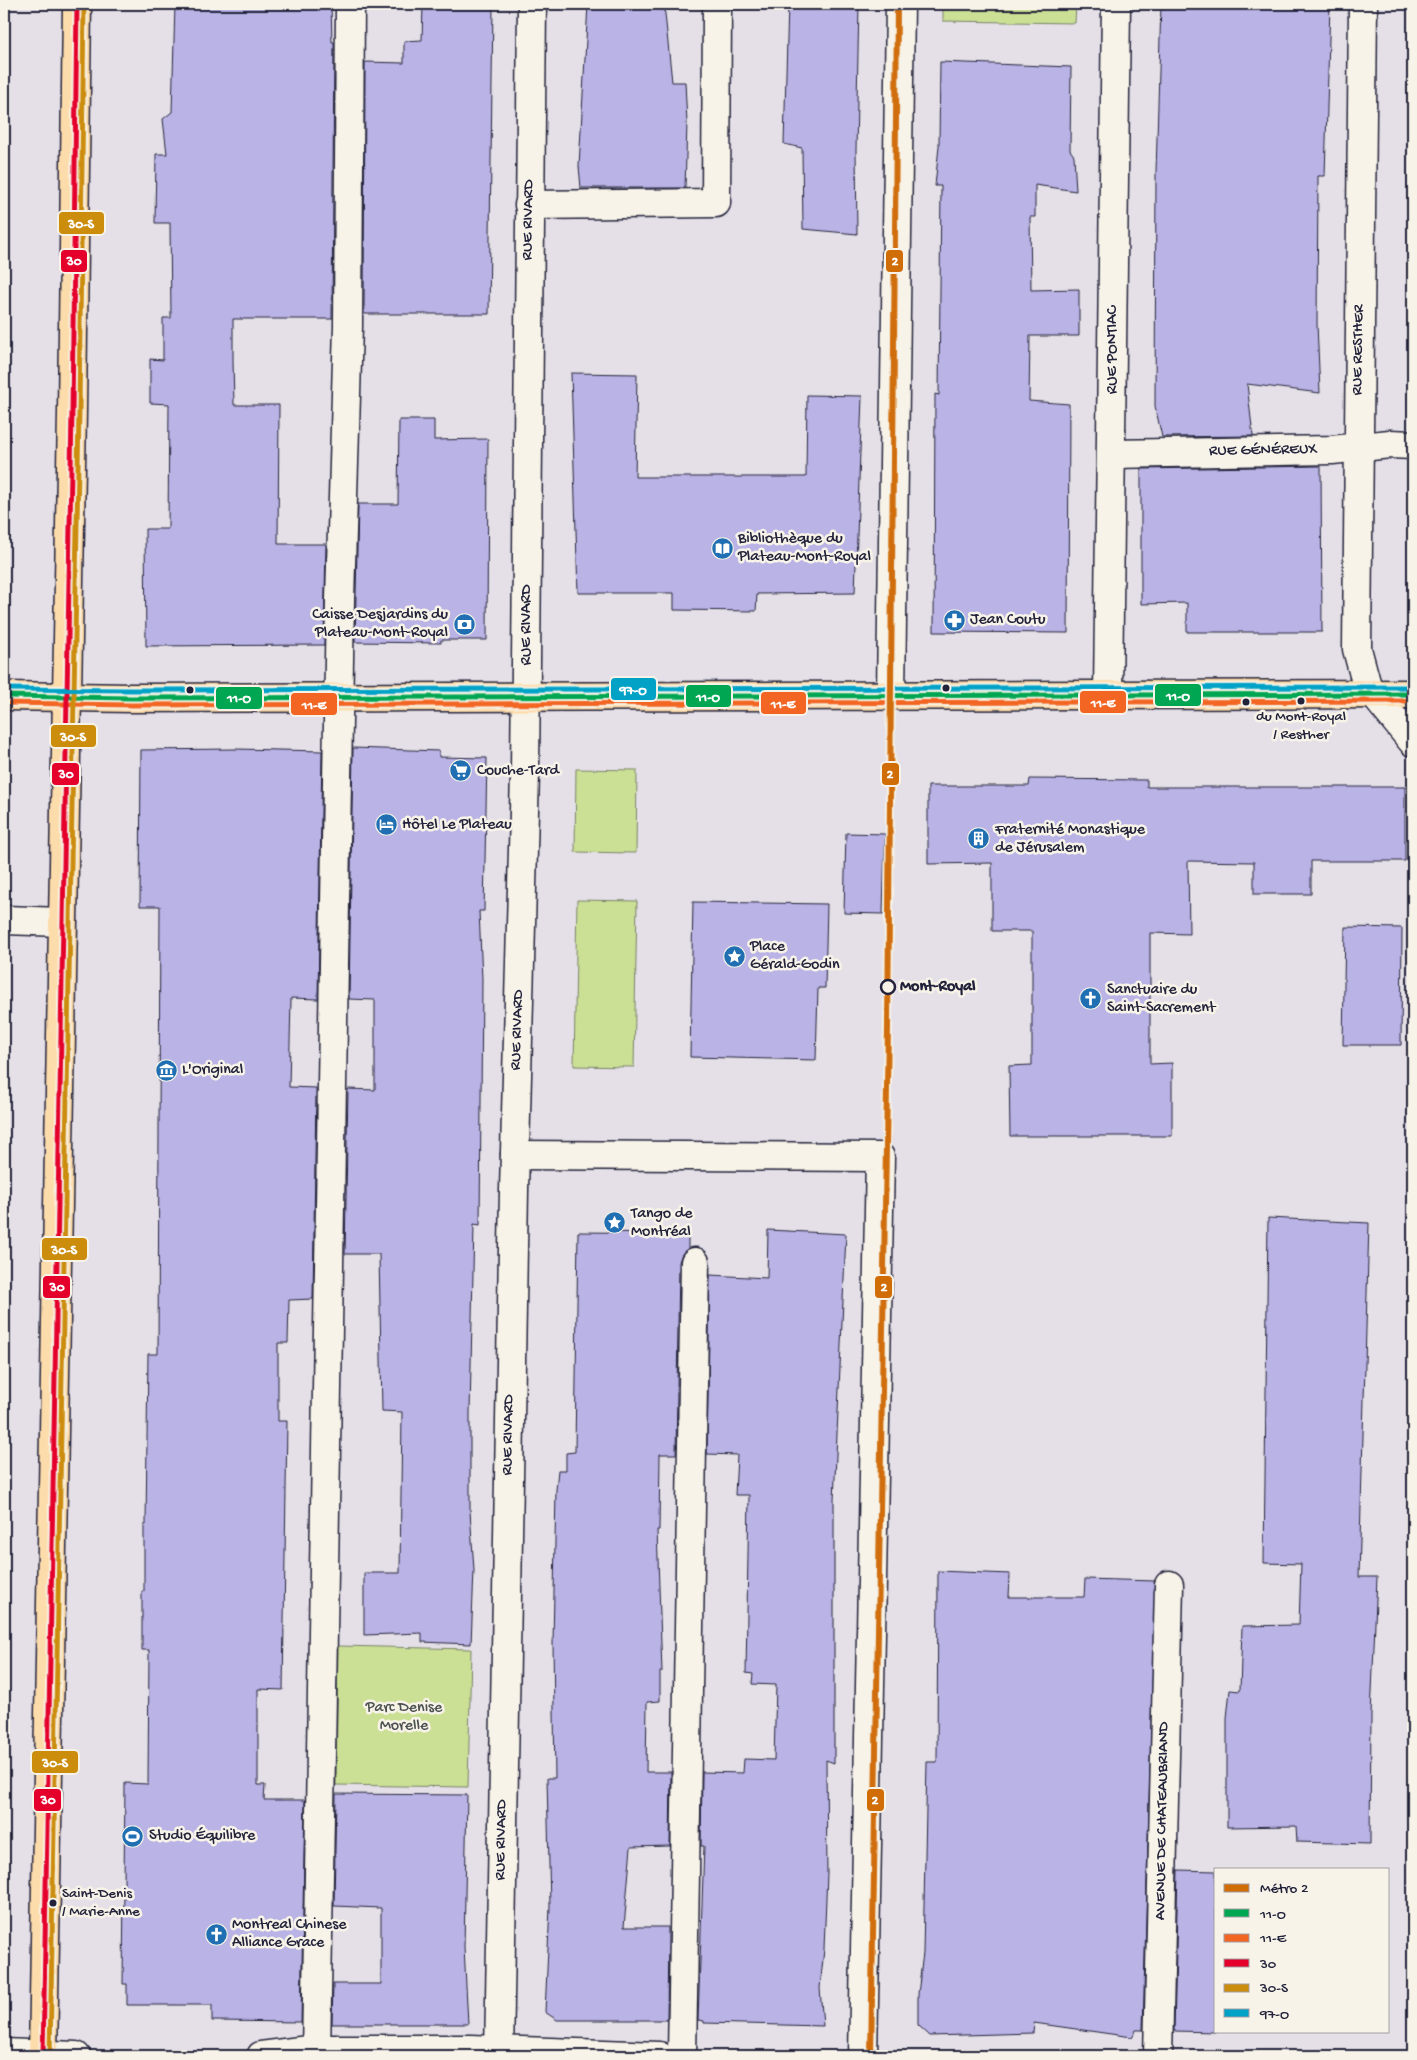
<svg xmlns="http://www.w3.org/2000/svg" width="1417" height="2060" viewBox="0 0 1417 2060" font-family="'Gochi Hand',sans-serif">
  <style>
    .green { fill: #cce095; stroke: #778168 }
    .building { fill: #bab4e6; stroke: #22223b }
    .lines { fill: none; stroke-linecap: round; stroke-linejoin: round }
    .minor-casing { stroke: #22223b; stroke-width: 31 }
    .major-casing { stroke: #22223b; stroke-width: 31 }
    .minor { stroke: #f7f3e8; stroke-width: 28 }
    .major { stroke: #fddcac; stroke-width: 28 }
    .bus-1-casing { stroke: #f7f3e8; stroke-width: 9 }
    .bus-2-casing { stroke: #f7f3e8; stroke-width: 9 }
    .bus-3-casing { stroke: #f7f3e8; stroke-width: 9 }
    .bus-4-casing { stroke: #f7f3e8; stroke-width: 9 }
    .bus-5-casing { stroke: #f7f3e8; stroke-width: 9 }
    .bus-1 { stroke: #00a651; stroke-width: 5 }
    .bus-2 { stroke: #f26522; stroke-width: 5 }
    .bus-3 { stroke: #e4002b; stroke-width: 5 }
    .bus-4 { stroke: #cc8c0c; stroke-width: 5 }
    .bus-5 { stroke: #02a2c7; stroke-width: 5 }
    .metro-1-casing { stroke: #f7f3e8; stroke-width: 10 }
    .metro-1 { stroke: #d06d07; stroke-width: 6 }
    .bus-dot { fill: #22223b; stroke: #f7f3e8; stroke-width: 2 }
    .stop-dot { fill: #f7f3e8; stroke: #22223b; stroke-width: 2.5 }
    .labels { text-anchor: middle; dominant-baseline: central; stroke-width: 5; stroke-linejoin: round; paint-order: stroke }
    .bus-label { font-size: 15px; fill: #22223b; stroke: #f7f3e8 }
    .street-label { font-size: 16px; fill: #22223b; stroke: #f7f3e8 }
    .poi-label { font-size: 16px; fill: #22223b; stroke: #f7f3e8; text-anchor: start }
    .stop-label { font-size: 16px; font-weight: bold; fill: #22223b; stroke: #f7f3e8; text-anchor: start }
    .park-label { font-size: 16px; fill: #4c5252; stroke: #f7f3e8 }
    .line-badge { stroke: #f7f3e8; stroke-width: 2 }
    .badge-label { font-size: 14px; text-anchor: middle; font-weight: bold; fill: #fff }
  </style>
  <rect width="100%" height="100%" fill="#e5e0e7"/>
  <filter id="ink" filterUnits="userSpaceOnUse"><feTurbulence type="fractalNoise" baseFrequency=".02" numOctaves="2"/><feDisplacementMap in="SourceGraphic" scale="10" xChannelSelector="R" yChannelSelector="G"/><feConvolveMatrix kernelMatrix="1 2 1 2 8 2 1 2 1" color-interpolation-filters="sRGB"/></filter>
  <g filter="url(#ink)">
    <g class="green">
      <path d="M 943,4 L 1076,4 L 1075,23 L 943,21 Z"/>
      <path d="M 576,769 L 637,770 L 636,853 L 575,852 Z"/>
      <path d="M 577,900 L 637,901 L 634,1067 L 574,1066 Z"/>
      <path d="M 338,1646 L 471,1649 L 468,1787 L 336,1785 Z"/>
    </g>
    <g class="building">
      <path d="M 175,4 L 331,4 L 332,42 L 334,42 L 332,319 L 233,319 L 233,361 L 234,405 L 279,405 L 278,544 L 326,544 L 324,645 L 146,646 L 145,529 L 168,529 L 169,404 L 150,403 L 150,359 L 163,360 L 163,318 L 171,318 L 170,223 L 155,223 L 156,154 L 167,154 L 163,119 L 172,112 Z"/>
      <path d="M 423,4 L 493,4 L 489,314 L 364,314 L 365,62 L 404,63 L 404,41 L 422,40 Z"/>
      <path d="M 588,4 L 664,4 L 672,82 L 685,82 L 687,123 L 685,188 L 581,188 L 579,166 Z"/>
      <path d="M 788,4 L 859,4 L 856,150 L 857,234 L 803,229 L 802,148 L 784,144 Z"/>
      <path d="M 1161,4 L 1330,4 L 1325,176 L 1318,176 L 1317,324 L 1320,393 L 1247,384 L 1253,436 L 1162,437 L 1155,406 L 1156,172 Z"/>
      <path d="M 940,62 L 1071,67 L 1070,150 L 1074,156 L 1076,191 L 1035,185 L 1035,217 L 1030,217 L 1031,290 L 1079,289 L 1079,336 L 1030,336 L 1029,401 L 1069,404 L 1068,633 L 934,632 L 935,394 L 939,395 L 941,186 L 935,186 L 939,146 Z"/>
      <path d="M 571,373 L 637,374 L 635,477 L 806,477 L 807,395 L 862,396 L 855,593 L 757,594 L 756,611 L 674,610 L 674,593 L 578,593 Z"/>
      <path d="M 399,420 L 434,420 L 434,440 L 488,439 L 487,640 L 441,640 L 441,643 L 355,642 L 358,504 L 398,504 Z"/>
      <path d="M 1321,466 L 1322,632 L 1187,632 L 1187,603 L 1141,604 L 1141,469 Z"/>
      <path d="M 353,748 L 439,751 L 439,757 L 487,758 L 484,911 L 479,911 L 482,979 L 480,1225 L 474,1224 L 470,1413 L 470,1511 L 474,1570 L 471,1644 L 422,1642 L 422,1633 L 364,1635 L 364,1573 L 400,1573 L 402,1412 L 382,1411 L 379,1254 L 345,1254 L 348,1089 L 375,1090 L 375,1000 L 349,999 Z"/>
      <path d="M 236,749 L 322,751 L 318,999 L 291,998 L 289,1087 L 316,1088 L 313,1299 L 289,1300 L 288,1343 L 278,1343 L 278,1421 L 287,1421 L 283,1690 L 258,1689 L 258,1785 L 265,1785 L 264,1800 L 305,1800 L 301,2022 L 212,2021 L 212,2005 L 127,2005 L 127,1984 L 123,1984 L 125,1783 L 148,1784 L 149,1650 L 142,1650 L 142,1591 L 144,1591 L 144,1525 L 146,1525 L 148,1354 L 158,1354 L 160,906 L 140,906 L 141,750 Z"/>
      <path d="M 1030,779 L 1147,780 L 1147,787 L 1405,787 L 1405,861 L 1311,861 L 1311,894 L 1254,894 L 1254,862 L 1188,861 L 1189,934 L 1150,933 L 1150,1064 L 1172,1063 L 1172,1136 L 1010,1136 L 1009,1066 L 1032,1065 L 1032,931 L 992,931 L 992,863 L 928,864 L 928,786 L 1029,786 Z"/>
      <path d="M 846,833 L 885,834 L 883,914 L 844,913 Z"/>
      <path d="M 693,902 L 827,904 L 825,988 L 818,988 L 816,1060 L 690,1057 Z"/>
      <path d="M 1345,927 L 1402,928 L 1401,1045 L 1343,1045 Z"/>
      <path d="M 1268,1218 L 1369,1223 L 1359,1577 L 1377,1577 L 1371,1715 L 1370,1844 L 1297,1842 L 1296,1826 L 1227,1827 L 1227,1718 L 1230,1690 L 1240,1691 L 1242,1626 L 1299,1625 L 1301,1564 L 1264,1563 Z"/>
      <path d="M 768,1230 L 846,1234 L 834,1500 L 834,1763 L 826,1760 L 827,1873 L 824,1949 L 820,1988 L 823,2026 L 704,2023 L 704,2021 L 698,2020 L 704,1846 L 701,1846 L 702,1772 L 743,1773 L 744,1759 L 774,1760 L 776,1685 L 752,1684 L 753,1674 L 746,1673 L 749,1495 L 735,1495 L 737,1455 L 707,1454 L 710,1275 L 767,1278 Z"/>
      <path d="M 578,1232 L 688,1233 L 688,1248 L 682,1254 L 679,1262 L 676,1454 L 660,1454 L 659,1530 L 657,1530 L 662,1672 L 660,1672 L 660,1701 L 647,1702 L 646,1772 L 671,1772 L 670,1846 L 631,1847 L 624,1927 L 668,1927 L 667,2020 L 557,2020 L 545,2012 L 550,1907 L 547,1778 L 555,1778 L 553,1643 L 556,1490 L 558,1470 L 566,1470 L 566,1453 L 575,1452 Z"/>
      <path d="M 938,1571 L 1010,1574 L 1009,1597 L 1084,1597 L 1085,1579 L 1155,1581 L 1143,2030 L 1136,2030 L 1132,2037 L 1034,2023 L 1033,2033 L 930,2036 L 918,2025 L 918,1994 L 923,1953 L 927,1762 L 937,1762 Z"/>
      <path d="M 336,1794 L 467,1795 L 464,1947 L 468,2024 L 332,2024 L 333,1984 L 381,1984 L 381,1908 L 334,1906 Z"/>
      <path d="M 1178,1870 L 1216,1871 L 1216,2032 L 1174,2031 Z"/>
    </g>
    <g class="lines">
      <defs>
        <g id="minor">
          <path d="M 1363,4 L 1357,649 L 1367,686 L 1413,742"/>
          <path d="M 529,205 L 716,203 L 717,4"/>
          <path d="M 1112,454 L 1332,450 L 1390,444 L 1413,445"/>
          <path d="M 891,695 L 900,4"/>
          <path d="M 1108,695 L 1116,4"/>
          <path d="M 4,920 L 62,922"/>
          <path d="M 515,1155 L 880,1157 L 863,2056"/>
          <path d="M 4,2053 L 76,2056"/>
          <path d="M 261,2056 L 316,2049 L 471,2049 L 659,2056"/>
          <path d="M 316,2056 L 340,599 L 348,326 L 350,4"/>
          <path d="M 499,2056 L 514,1190 L 525,773 L 532,4"/>
          <path d="M 682,2056 L 695,1262"/>
          <path d="M 1158,2056 L 1169,1585"/>
        </g>
        <g id="major">
          <path d="M 4,696 L 132,698 L 1413,694"/>
          <path d="M 43,2056 L 72,412 L 77,4"/>
        </g>
      </defs>
      <use href="#minor" class="minor-casing"/>
      <use href="#major" class="major-casing"/>
      <use href="#minor" class="minor"/>
      <use href="#major" class="major"/>
      <defs>
        <path id="bus-1" d="M 4,696 L 132,698 L 1413,694"/>
        <path id="bus-2" d="M 4,703 L 132,705 L 1413,701"/>
        <path id="bus-3" d="M 43,2056 L 72,412 L 77,4"/>
        <path id="bus-4" d="M 50,2056 L 79,412 L 84,4"/>
        <path id="bus-5" d="M 4,689 L 132,690 L 1413,687"/>
      </defs>
      <use href="#bus-1" class="bus-1-casing"/>
      <use href="#bus-2" class="bus-2-casing"/>
      <use href="#bus-3" class="bus-3-casing"/>
      <use href="#bus-4" class="bus-4-casing"/>
      <use href="#bus-5" class="bus-5-casing"/>
      <use href="#bus-1" class="bus-1"/>
      <use href="#bus-2" class="bus-2"/>
      <use href="#bus-3" class="bus-3"/>
      <use href="#bus-4" class="bus-4"/>
      <use href="#bus-5" class="bus-5"/>
      <defs>
        <path id="metro-1" d="M 871,2056 L 888,1026 L 897,4"/>
      </defs>
      <use href="#metro-1" class="metro-1-casing"/>
      <use href="#metro-1" class="metro-1"/>
    </g>
  </g>
  <defs>
    <symbol id="library-disc" viewBox="-11 -11 22 22"><circle r="9.5" fill="#1f6fb2" stroke="#f7f3e8"/><path d="M-6-4Q-3-5.5-.7-3.5V5Q-3 3-6 4ZM6-4Q3-5.5 .7-3.5V5Q3 3 6 4Z" fill="#fff"/></symbol>
    <symbol id="pharmacy-disc" viewBox="-11 -11 22 22"><circle r="9.5" fill="#1f6fb2" stroke="#f7f3e8"/><path d="M-2-6h4v4h4v4h-4v4h-4v-4h-4v-4h4Z" fill="#fff"/></symbol>
    <symbol id="bank-disc" viewBox="-11 -11 22 22"><circle r="9.5" fill="#1f6fb2" stroke="#f7f3e8"/><path d="M-6-4H6V4H-6ZM0-2.3a2.3 2.3 0 1 0 0 4.6a2.3 2.3 0 1 0 0-4.6Z" fill="#fff"/></symbol>
    <symbol id="supermarket-disc" viewBox="-11 -11 22 22"><circle r="9.5" fill="#1f6fb2" stroke="#f7f3e8"/><path d="M-6-5.5h2.5l.6 2H6L4.5 2H-2.5L-4.4-4H-6ZM-1.5 3.2a1.3 1.3 0 1 0 .1 0ZM3 3.2a1.3 1.3 0 1 0 .1 0Z" fill="#fff"/></symbol>
    <symbol id="hotel-disc" viewBox="-11 -11 22 22"><circle r="9.5" fill="#1f6fb2" stroke="#f7f3e8"/><path d="M-6-4.5h1.5V1H6V5H4.5V3h-9V5H-6ZM-4 0a1.8 1.8 0 1 1 3.6 0ZM.5 0V-2.5h3Q6-2.5 6 0Z" fill="#fff"/></symbol>
    <symbol id="building-disc" viewBox="-11 -11 22 22"><circle r="9.5" fill="#1f6fb2" stroke="#f7f3e8"/><path d="M-4-6H4V6H1V3H-1V6H-4ZM-2.5-4.3h1.7v1.8h-1.7ZM.8-4.3h1.7v1.8H.8ZM-2.5-1h1.7V.8h-1.7ZM.8-1h1.7V.8H.8Z" fill="#fff"/></symbol>
    <symbol id="sight-disc" viewBox="-11 -11 22 22"><circle r="9.5" fill="#1f6fb2" stroke="#f7f3e8"/><path d="M0-6L1.8-2.2L6-1.7L2.9 1.2L3.7 5.4L0 3.3L-3.7 5.4L-2.9 1.2L-6-1.7L-1.8-2.2Z" fill="#fff"/></symbol>
    <symbol id="church-disc" viewBox="-11 -11 22 22"><circle r="9.5" fill="#1f6fb2" stroke="#f7f3e8"/><path d="M-1.2-6h2.4v3.5h3.3v2.4h-3.3V6h-2.4V-.1h-3.3v-2.4h3.3Z" fill="#fff"/></symbol>
    <symbol id="museum-disc" viewBox="-11 -11 22 22"><circle r="9.5" fill="#1f6fb2" stroke="#f7f3e8"/><path d="M0-6L6-3V-2H-6V-3ZM-5-1h2V3h-2ZM-1-1h2V3h-2ZM3-1h2V3H3ZM-6 4H6V6H-6Z" fill="#fff"/></symbol>
    <symbol id="stadium-disc" viewBox="-11 -11 22 22"><circle r="9.5" fill="#1f6fb2" stroke="#f7f3e8"/><path d="M0-5a6.5 5 0 1 0 0 10a6.5 5 0 1 0 0-10ZM-3.5-1.8h7v3.6h-7Z" fill="#fff"/></symbol>
  </defs>
  <g fill-rule="evenodd">
    <use href="#library-disc" x="710" y="536" width="25" height="25"/>
    <use href="#pharmacy-disc" x="942" y="608" width="25" height="25"/>
    <use href="#bank-disc" x="452" y="612" width="25" height="25"/>
    <use href="#supermarket-disc" x="448" y="758" width="25" height="25"/>
    <use href="#hotel-disc" x="374" y="812" width="25" height="25"/>
    <use href="#building-disc" x="966" y="826" width="25" height="25"/>
    <use href="#sight-disc" x="722" y="944" width="25" height="25"/>
    <use href="#church-disc" x="1078" y="986" width="25" height="25"/>
    <use href="#museum-disc" x="154" y="1058" width="25" height="25"/>
    <use href="#sight-disc" x="602" y="1210" width="25" height="25"/>
    <use href="#stadium-disc" x="120" y="1824" width="25" height="25"/>
    <use href="#church-disc" x="204" y="1922" width="25" height="25"/>
  </g>
  <g class="bus-dot">
    <circle cx="946" cy="688" r="4.5"/>
    <circle cx="190" cy="690" r="4.5"/>
    <circle cx="1301" cy="701" r="4.5"/>
    <circle cx="1246" cy="702" r="4.5"/>
    <circle cx="53" cy="1903" r="4.5"/>
  </g>
  <circle class="stop-dot" cx="888" cy="987" r="7"/>
  <g class="labels">
    <g class="bus-label">
      <text x="1301" y="717">du Mont-Royal<tspan x="1301" dy="18">/ Resther</tspan></text>
      <text x="62" y="1894" text-anchor="start">Saint-Denis<tspan x="62" dy="18">/ Marie-Anne</tspan></text>
    </g>
    <g class="street-label">
      <text transform="translate(529 220) rotate(-89)">RUE RIVARD</text>
      <text transform="translate(1113 350) rotate(-90)">RUE PONTIAC</text>
      <text transform="translate(1359 350) rotate(-89)">RUE RESTHER</text>
      <text transform="translate(1263 451) rotate(-1)">RUE GÉNÉREUX</text>
      <text transform="translate(527 625) rotate(-90)">RUE RIVARD</text>
      <text transform="translate(518 1030) rotate(-88)">RUE RIVARD</text>
      <text transform="translate(509 1435) rotate(-89)">RUE RIVARD</text>
      <text transform="translate(1163 1821) rotate(-89)">AVENUE DE CHATEAUBRIAND</text>
      <text transform="translate(502 1840) rotate(-89)">RUE RIVARD</text>
    </g>
    <g class="poi-label">
      <text x="738" y="539">Bibliothèque du<tspan x="738" dy="18">Plateau-Mont-Royal</tspan></text>
      <text x="448" y="615" text-anchor="end">Caisse Desjardins du<tspan x="448" dy="18">Plateau-Mont-Royal</tspan></text>
      <text x="970" y="620">Jean Coutu</text>
      <text x="477" y="771">Couche-Tard</text>
      <text x="402" y="825">Hôtel Le Plateau</text>
      <text x="995" y="830">Fraternité Monastique<tspan x="995" dy="18">de Jérusalem</tspan></text>
      <text x="750" y="947">Place<tspan x="750" dy="18">Gérald-Godin</tspan></text>
      <text x="1107" y="990">Sanctuaire du<tspan x="1107" dy="18">Saint-Sacrement</tspan></text>
      <text x="182" y="1070">L'Original</text>
      <text x="631" y="1214">Tango de<tspan x="631" dy="18">Montréal</tspan></text>
      <text x="149" y="1836">Studio Équilibre</text>
      <text x="232" y="1925">Montreal Chinese<tspan x="232" dy="18">Alliance Grace</tspan></text>
    </g>
    <g class="stop-label">
      <text x="900" y="987">Mont-Royal</text>
    </g>
    <g class="park-label">
      <text x="404" y="1708">Parc Denise<tspan x="404" dy="18">Morelle</tspan></text>
    </g>
  </g>
  <g class="line-badge">
    <rect x="58" y="211" width="47" height="24" rx="5" fill="#cc8c0c"/>
    <rect x="885" y="249" width="19" height="24" rx="5" fill="#d06d07"/>
    <rect x="60" y="249" width="28" height="24" rx="5" fill="#e4002b"/>
    <rect x="610" y="677" width="47" height="24" rx="5" fill="#02a2c7"/>
    <rect x="1154" y="683" width="48" height="24" rx="5" fill="#00a651"/>
    <rect x="685" y="684" width="47" height="24" rx="5" fill="#00a651"/>
    <rect x="215" y="686" width="48" height="24" rx="5" fill="#00a651"/>
    <rect x="1079" y="690" width="48" height="24" rx="5" fill="#f26522"/>
    <rect x="760" y="691" width="47" height="24" rx="5" fill="#f26522"/>
    <rect x="290" y="692" width="48" height="24" rx="5" fill="#f26522"/>
    <rect x="50" y="724" width="47" height="24" rx="5" fill="#cc8c0c"/>
    <rect x="51" y="762" width="29" height="24" rx="5" fill="#e4002b"/>
    <rect x="881" y="762" width="19" height="24" rx="5" fill="#d06d07"/>
    <rect x="41" y="1237" width="47" height="24" rx="5" fill="#cc8c0c"/>
    <rect x="42" y="1275" width="29" height="24" rx="5" fill="#e4002b"/>
    <rect x="874" y="1275" width="19" height="24" rx="5" fill="#d06d07"/>
    <rect x="31" y="1750" width="48" height="24" rx="5" fill="#cc8c0c"/>
    <rect x="33" y="1788" width="29" height="24" rx="5" fill="#e4002b"/>
    <rect x="866" y="1788" width="19" height="24" rx="5" fill="#d06d07"/>
  </g>
  <g class="badge-label">
    <text x="81" y="228">30-S</text>
    <text x="895" y="265">2</text>
    <text x="74" y="265">30</text>
    <text x="633" y="694">97-O</text>
    <text x="1178" y="700">11-O</text>
    <text x="708" y="701">11-O</text>
    <text x="239" y="702">11-O</text>
    <text x="1103" y="707">11-E</text>
    <text x="783" y="708">11-E</text>
    <text x="314" y="709">11-E</text>
    <text x="73" y="741">30-S</text>
    <text x="66" y="778">30</text>
    <text x="890" y="778">2</text>
    <text x="64" y="1254">30-S</text>
    <text x="57" y="1291">30</text>
    <text x="884" y="1291">2</text>
    <text x="55" y="1767">30-S</text>
    <text x="48" y="1804">30</text>
    <text x="875" y="1804">2</text>
  </g>
  <rect width="1417" height="2060" fill="none" stroke="#f7f3e8" stroke-width="20"/>
  <rect x="10" y="10" width="1397" height="2040" fill="none" stroke="#22223b" stroke-width="2" filter="url(#ink)"/>
  <rect x="1214" y="1868" width="175" height="165" fill="#f7f3e8" stroke="#a29fa3"/>
  <rect x="1224" y="1884" width="25" height="8" fill="#d06d07" stroke="#a29fa3"/>
  <text x="1260" y="1892" font-size="15" fill="#22223b">Métro 2</text>
  <rect x="1224" y="1909" width="25" height="8" fill="#00a651" stroke="#a29fa3"/>
  <text x="1260" y="1918" font-size="15" fill="#22223b">11-O</text>
  <rect x="1224" y="1934" width="25" height="8" fill="#f26522" stroke="#a29fa3"/>
  <text x="1260" y="1942" font-size="15" fill="#22223b">11-E</text>
  <rect x="1224" y="1959" width="25" height="8" fill="#e4002b" stroke="#a29fa3"/>
  <text x="1260" y="1968" font-size="15" fill="#22223b">30</text>
  <rect x="1224" y="1984" width="25" height="8" fill="#cc8c0c" stroke="#a29fa3"/>
  <text x="1260" y="1992" font-size="15" fill="#22223b">30-S</text>
  <rect x="1224" y="2009" width="25" height="8" fill="#02a2c7" stroke="#a29fa3"/>
  <text x="1260" y="2018" font-size="15" fill="#22223b">97-O</text>
</svg>
